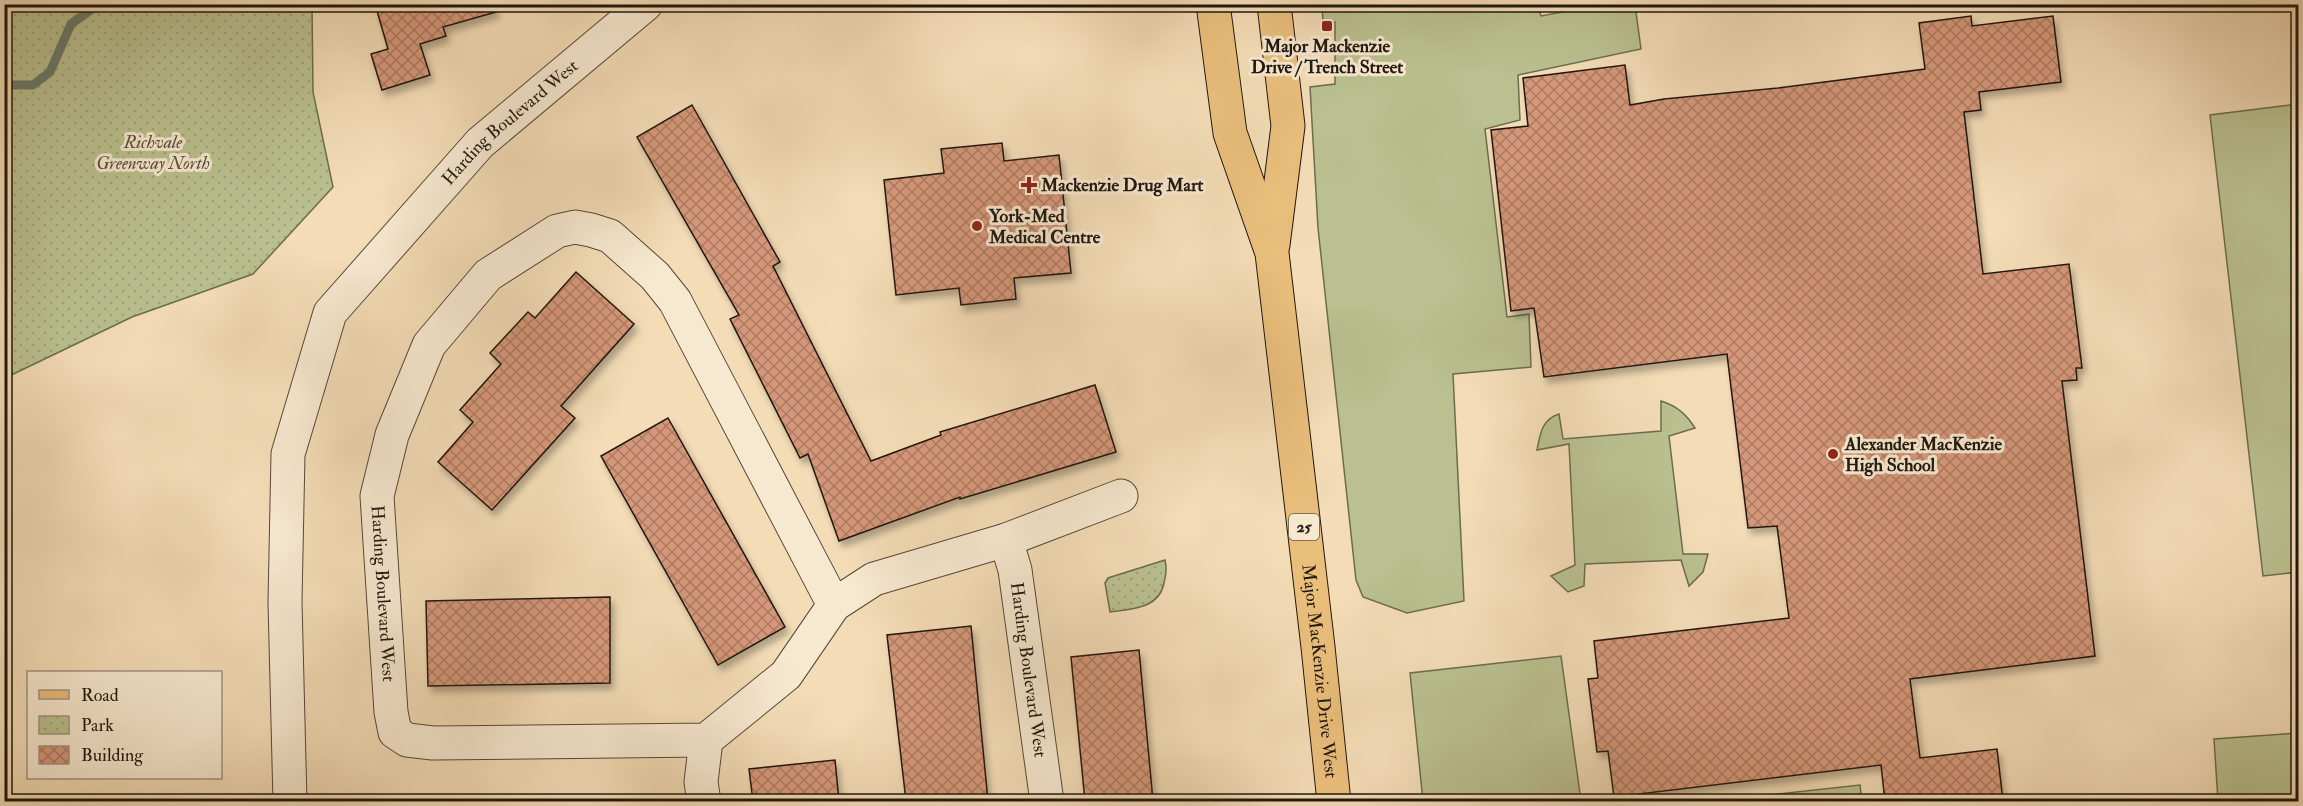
<svg xmlns="http://www.w3.org/2000/svg" width="2303" height="806" viewBox="0 0 2303 806" font-family="'IM FELL Double Pica',serif">
  <style>
    .green { fill: #bac08f; stroke: #6d6c4e; stroke-width: 1.5 }
    .park { fill: url(#park-dots); stroke: #6d6c4e; stroke-width: 1.5 }
    .lines { fill: none; stroke-linecap: round; stroke-linejoin: round }
    .stream { stroke: #6a7a6c; stroke-width: 9 }
    .building { fill: url(#building-cross-hatch); stroke: #20170e; stroke-width: 1.5; filter: url(#shadow) }
    .minor-casing { stroke: #554838; stroke-width: 35 }
    .major-casing { stroke: #20170e; stroke-width: 35 }
    .minor { stroke: #f7e8d0; stroke-width: 33 }
    .major { stroke: #eabe7b; stroke-width: 33 }
    .poi-dot { fill: #8f2418; stroke: #f7e8d0; stroke-width: 2 }
    .labels { text-anchor: middle; dominant-baseline: central; stroke-width: 6; stroke-linejoin: round; paint-order: stroke }
    .shield { fill: #f7e8d0; stroke: #605648; stroke-width: 1.5 }
    .shield-label { font-size: 16px; font-weight: bold; fill: #20170e }
    .poi-label { font-size: 18px; font-weight: bold; fill: #20170e; stroke: #f7e8d0; text-anchor: start }
    .street-label { font-size: 18px; fill: #20170e; stroke: #f7e8d0 }
    .park-label { font-size: 18px; font-style: italic; fill: #56523b; stroke: #f7e8d0 }
  </style>
  <defs>
    <pattern id="park-dots" width="8" height="8" patternUnits="userSpaceOnUse" patternTransform="scale(1.5)"><rect width="8" height="8" fill="#bac08f"/><path d="M2 2h.1M6 6h.1" fill="none" stroke="#a0a47a" stroke-width="1.8" stroke-linecap="round"/></pattern>
    <pattern id="building-cross-hatch" width="8" height="8" patternUnits="userSpaceOnUse" patternTransform="scale(1.5)"><rect width="8" height="8" fill="#d59779"/><path d="M0 0l8 8M0 8l8-8" fill="none" stroke="#ac7a62"/></pattern>
    <filter id="shadow"><feDropShadow dx="3.5" dy="6" stdDeviation="3" flood-color="#0004"/></filter>
  </defs>
  <rect width="100%" height="100%" fill="#f3dcb6"/>
  <filter id="stains"><feTurbulence type="fractalNoise" baseFrequency=".00333" numOctaves="4"/><feColorMatrix values="0 0 0 0 .2 0 0 0 0 .09 0 0 0 0 .02 0 0 0 .5 -.17"/></filter>
  <radialGradient id="worn" r=".72"><stop offset=".6" stop-color="#630" stop-opacity="0"/><stop offset="1" stop-color="#630" stop-opacity=".3"/></radialGradient>
  <g class="green">
    <path d="M 1322,5 L 1538,5 L 1541,16 L 1600,5 L 1635,5 L 1641,49 L 1518,75 L 1520,120 L 1485,129 L 1507,317 L 1529,314 L 1531,367 L 1453,374 L 1464,601 L 1407,613 L 1363,597 L 1356,580 L 1318,228 L 1310,87 L 1335,84 L 1335,22 L 1323,23 Z"/>
    <path d="M 2298,104 L 2298,572 L 2263,576 L 2210,115 Z"/>
    <path d="M 1661,401 C 1677,406 1686,414 1695,428 L 1669,436 L 1683,554 L 1708,554 L 1703,572 L 1689,586 L 1681,560 L 1585,564 L 1584,586 L 1568,592 L 1551,576 L 1575,565 L 1569,444 L 1537,450 C 1540,434 1542,419 1559,414 L 1563,439 L 1661,431 Z"/>
    <path d="M 1561,656 L 1581,801 L 1423,801 L 1410,673 Z"/>
    <path d="M 2298,733 L 2298,801 L 2218,801 L 2214,739 Z"/>
    <path d="M 1860,785 L 1862,801 L 1715,801 Z"/>
  </g>
  <g class="park">
    <path d="M 5,4 L 312,5 L 313,92 L 333,187 L 253,274 L 132,317 L 5,378 Z"/>
    <path d="M 1165,560 C 1167,569 1166,574 1164,583 C 1159,609 1131,609 1110,612 L 1105,583 L 1108,578 Z"/>
  </g>
  <g class="lines">
    <path class="stream" d="M 4,85 L 33,85 L 50,72 L 71,24 L 99,4"/>
  </g>
  <g class="building">
    <path d="M 375,4 L 494,4 L 496,12 L 443,27 L 446,36 L 420,44 L 430,75 L 382,90 L 371,54 L 388,49 Z"/>
    <path d="M 1971,16 L 1972,26 L 2053,16 L 2061,82 L 1979,92 L 1981,110 L 1964,112 L 1983,274 L 2069,264 L 2082,368 L 2076,368 L 2077,380 L 2062,381 L 2095,656 L 1910,679 L 1920,758 L 1997,749 L 2003,801 L 1885,801 L 1881,765 L 1614,797 L 1608,751 L 1597,752 L 1588,679 L 1598,678 L 1594,641 L 1789,618 L 1777,526 L 1748,528 L 1727,354 L 1544,377 L 1534,308 L 1511,311 L 1491,130 L 1528,126 L 1523,78 L 1625,65 L 1630,105 L 1664,99 L 1778,88 L 1925,69 L 1919,23 Z"/>
    <path d="M 692,105 L 780,262 L 773,266 L 871,461 L 941,435 L 940,432 L 1095,385 L 1116,452 L 960,499 L 960,497 L 839,541 L 808,454 L 800,458 L 730,319 L 739,315 L 637,137 Z"/>
    <path d="M 1002,143 L 1004,161 L 1059,155 L 1071,273 L 1014,278 L 1016,299 L 961,305 L 959,288 L 896,295 L 884,180 L 944,173 L 941,149 Z"/>
    <path d="M 576,272 L 634,324 L 561,406 L 575,418 L 492,510 L 438,462 L 473,422 L 460,410 L 501,364 L 490,353 L 528,312 L 535,318 Z"/>
    <path d="M 668,418 L 785,627 L 718,665 L 601,456 Z"/>
    <path d="M 610,597 L 610,683 L 428,686 L 426,601 Z"/>
    <path d="M 971,626 L 988,801 L 906,801 L 887,635 Z"/>
    <path d="M 1139,650 L 1153,801 L 1085,801 L 1071,657 Z"/>
    <path d="M 835,760 L 839,801 L 753,801 L 749,769 Z"/>
  </g>
  <g class="lines">
    <defs>
      <g id="minor">
        <path id="s1" d="M 1006,540 L 1015,570 L 1047,802"/>
        <path id="s2" d="M 834,605 L 675,301 L 655,276 L 610,236 L 591,230 L 575,227 L 557,231 L 488,275 L 429,345 L 392,435 L 377,496 L 391,712 L 395,732 L 407,740 L 433,743 L 706,740 L 786,675 L 834,605 L 874,579 L 1006,540 L 1121,496"/>
        <path id="s3" d="M 290,802 L 285,602 L 288,454 L 330,313 L 480,143 L 646,4"/>
        <path d="M 704,802 L 701,782 L 706,740"/>
      </g>
      <g id="major">
        <path id="s4" d="M 1213,4 L 1230,133 L 1272,253 L 1318,647 L 1334,802"/>
        <path d="M 1273,245 L 1288,126 L 1274,4"/>
      </g>
    </defs>
    <use href="#minor" class="minor-casing"/>
    <use href="#major" class="major-casing"/>
    <use href="#minor" class="minor"/>
    <use href="#major" class="major"/>
  </g>
  <g class="poi-dot">
    <rect x="1321" y="20" width="12" height="12" rx="3"/>
    <path d="M1026 176h6v6h6v6h-6v6h-6v-6h-6v-6h6z"/>
    <circle cx="977" cy="226" r="6"/>
    <circle cx="1833" cy="454" r="6"/>
  </g>
  <g class="labels">
    <rect class="shield" x="1289" y="514" width="30" height="26" rx="4.5"/>
    <g class="shield-label">
      <text x="1304" y="527">25</text>
    </g>
    <g class="poi-label">
      <text x="1327" y="46" text-anchor="middle">Major Mackenzie<tspan x="1327" dy="21">Drive / Trench Street</tspan></text>
      <text x="1041" y="185">Mackenzie Drug Mart</text>
      <text x="989" y="216">York-Med<tspan x="989" dy="21">Medical Centre</tspan></text>
      <text x="1845" y="444">Alexander MacKenzie<tspan x="1845" dy="21">High School</tspan></text>
    </g>
    <g class="street-label">
      <text stroke="none"><textPath href="#s3" startOffset="758">Harding Boulevard West</textPath></text>
      <text stroke="none"><textPath href="#s2" startOffset="921">Harding Boulevard West</textPath></text>
      <text stroke="none"><textPath href="#s1" startOffset="132">Harding Boulevard West</textPath></text>
      <text stroke="none"><textPath href="#s4" startOffset="678">Major MacKenzie Drive West</textPath></text>
    </g>
    <g class="park-label">
      <text x="153" y="142">Richvale<tspan x="153" dy="21">Greenway North</tspan></text>
    </g>
  </g>
  <rect width="2303" height="806" fill="none" stroke="#f3dcb6" stroke-width="24"/>
  <rect x="6" y="6" width="2291" height="794" fill="none" stroke="#20170e" stroke-width="3"/>
  <rect x="12" y="12" width="2279" height="782" fill="none" stroke="#20170e" stroke-width="1.5"/>
  <rect x="27" y="671" width="195" height="108" fill="#f7e8d0" stroke="#a19482" stroke-width="1.5"/>
  <rect x="39" y="690" width="30" height="9" fill="#eabe7b" stroke="#a19482" stroke-width="1.5"/>
  <text x="81" y="701" font-size="18" fill="#20170e">Road</text>
  <rect x="39" y="716" width="30" height="18" fill="url(#park-dots)" stroke="#a19482" stroke-width="1.5"/>
  <text x="81" y="731" font-size="18" fill="#20170e">Park</text>
  <rect x="39" y="746" width="30" height="18" fill="url(#building-cross-hatch)" stroke="#a19482" stroke-width="1.5"/>
  <text x="81" y="761" font-size="18" fill="#20170e">Building</text>
  <rect width="100%" height="100%" filter="url(#stains)"/>
  <rect width="100%" height="100%" fill="url(#worn)"/>
</svg>
